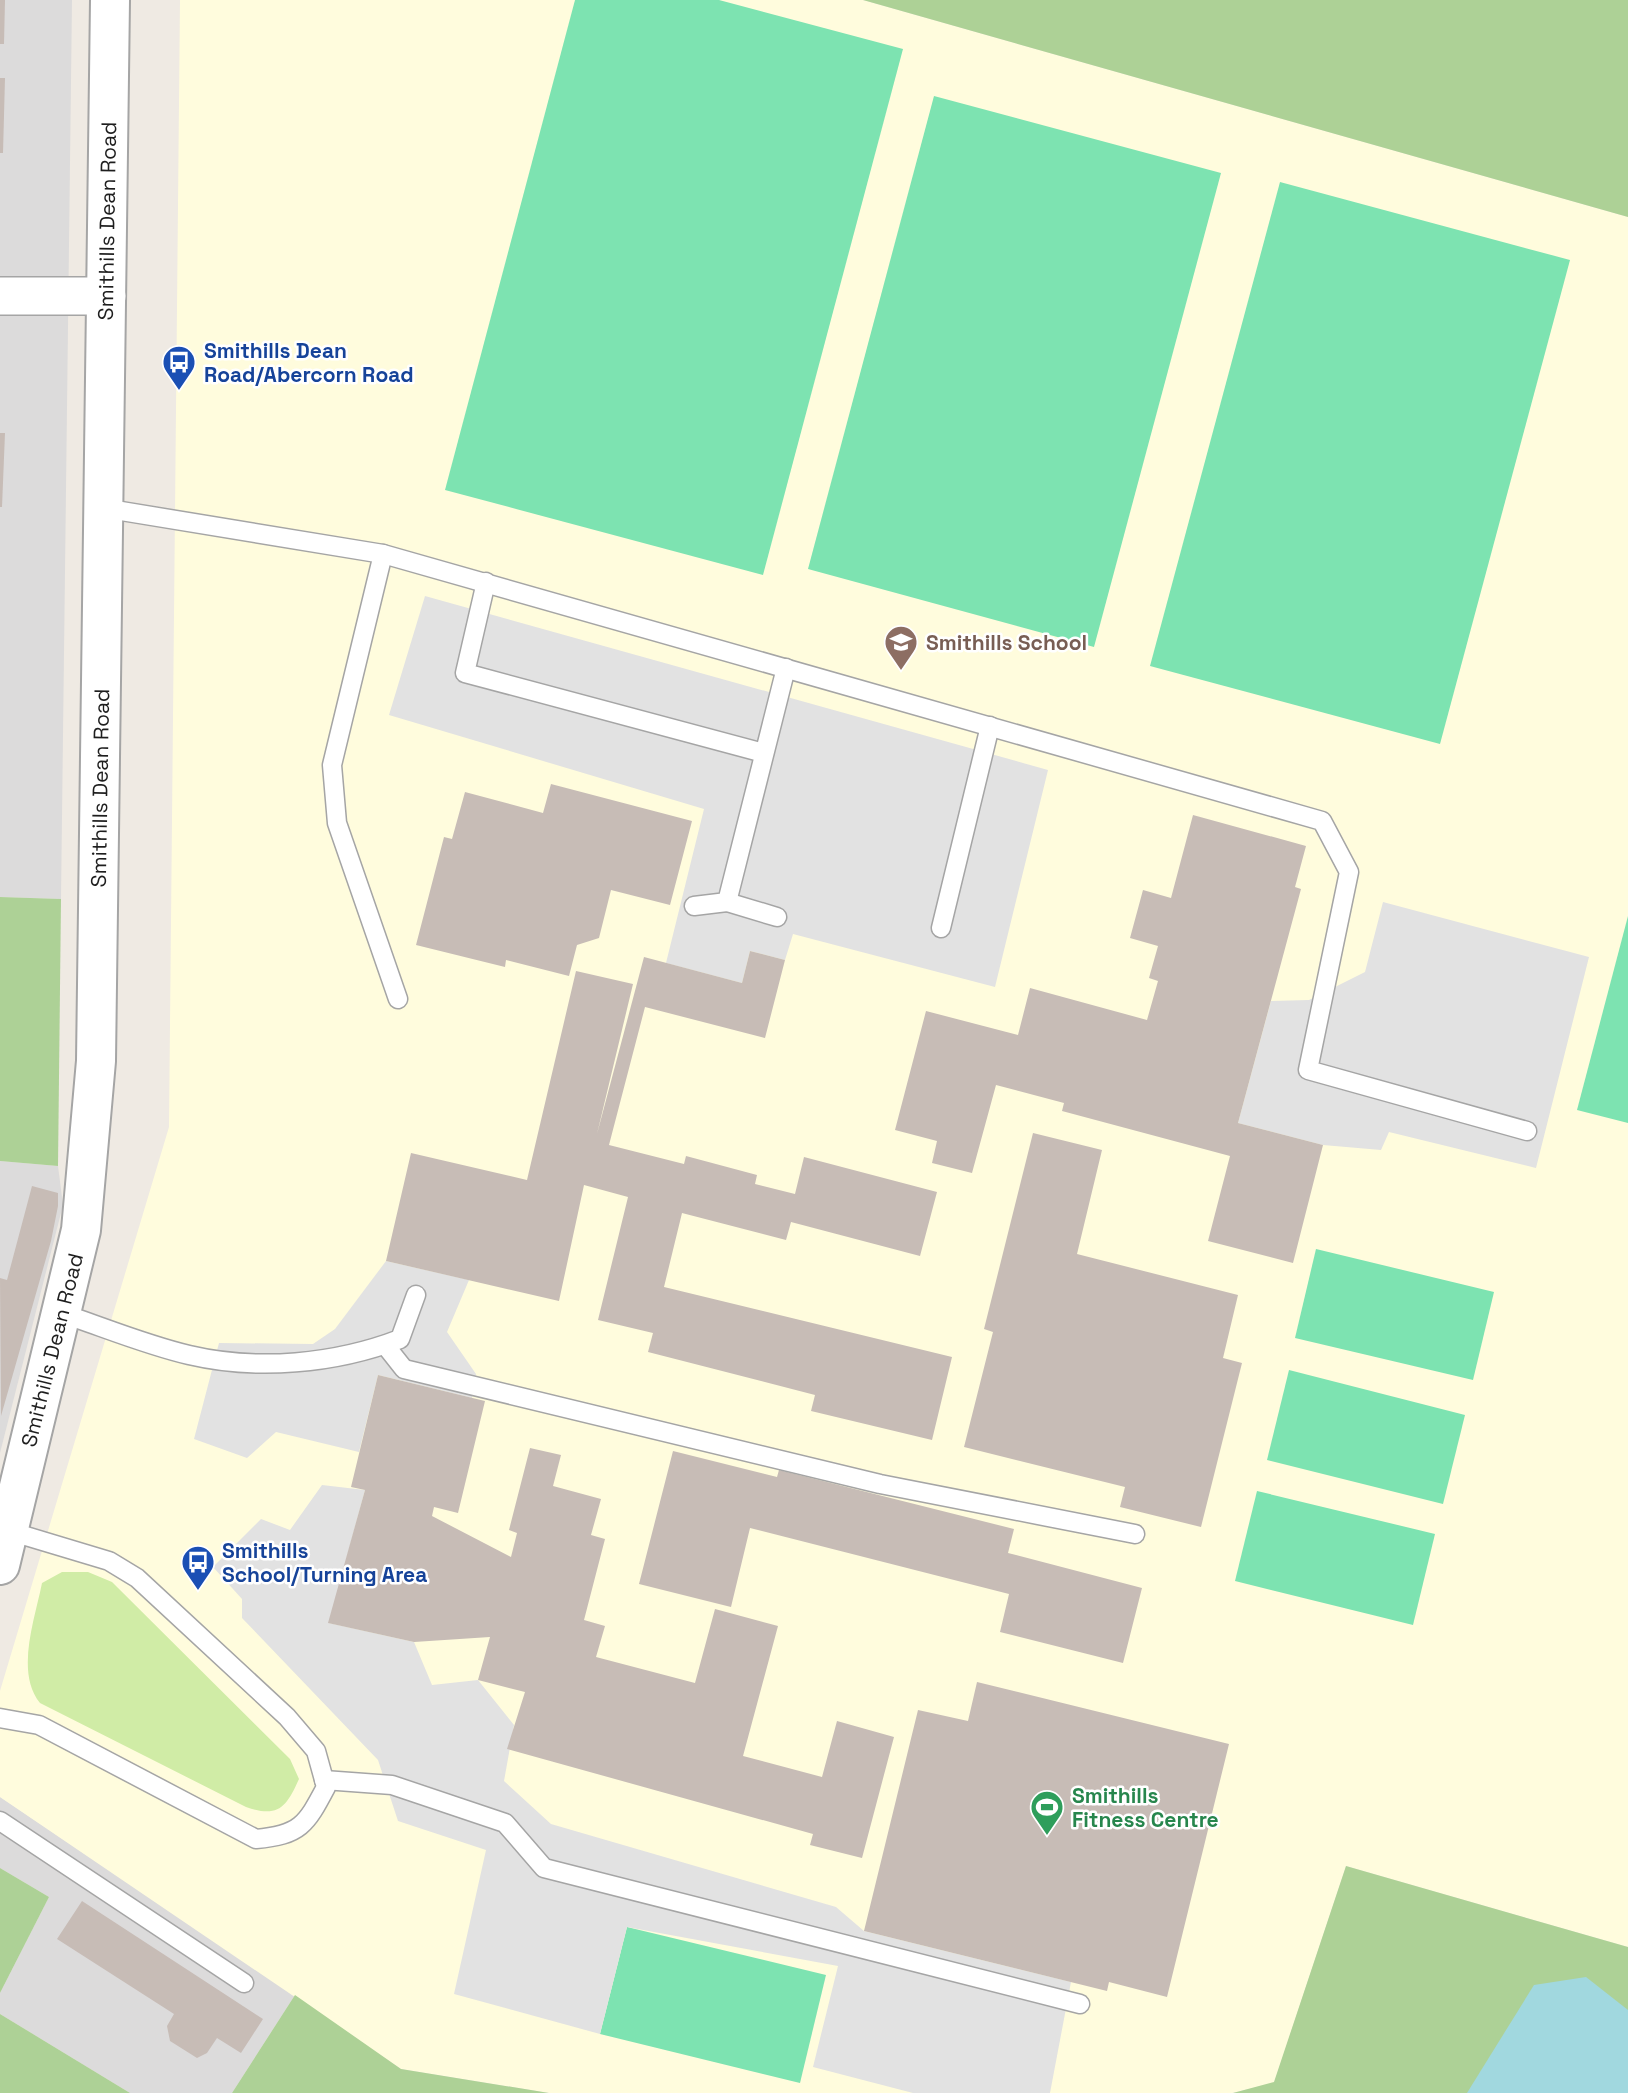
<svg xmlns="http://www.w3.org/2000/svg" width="1628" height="2093" viewBox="0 0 1628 2093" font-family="'Space Grotesk',sans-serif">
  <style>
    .residential { fill: #dcdbdb }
    .education { fill: #fffcdd }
    .grass { fill: #d0eca6 }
    .forest { fill: #add196 }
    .pitch { fill: #7de3b1 }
    .parking { fill: #e2e2e2 }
    .water { fill: #a1d8df }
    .building { fill: #c7bcb6 }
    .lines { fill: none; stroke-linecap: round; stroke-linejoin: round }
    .service-casing { stroke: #a5a5a5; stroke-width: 21 }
    .minor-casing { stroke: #a5a5a5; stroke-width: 40 }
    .tertiary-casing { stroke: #a5a5a5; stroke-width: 42 }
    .service { stroke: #fff; stroke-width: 18 }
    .minor { stroke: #fff; stroke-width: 37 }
    .tertiary { stroke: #fff; stroke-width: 38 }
    .labels { text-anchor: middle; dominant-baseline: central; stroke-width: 5; stroke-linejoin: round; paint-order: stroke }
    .street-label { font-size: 21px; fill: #1e1e1e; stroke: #fff }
    .transit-label { font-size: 21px; font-weight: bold; fill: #164399; stroke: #fff; text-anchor: start }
    .education-label { font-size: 21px; font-weight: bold; fill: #785e54; stroke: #fff; text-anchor: start }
    .leisure-label { font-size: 21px; font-weight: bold; fill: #27864d; stroke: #fff; text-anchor: start }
  </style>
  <rect width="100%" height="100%" fill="#efeae3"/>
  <g class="residential">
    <path d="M 0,0 L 72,0 L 61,899 L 0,897 Z"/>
    <path d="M 0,1161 L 58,1166 L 63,1205 L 0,1453 Z"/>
    <path d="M 0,1797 L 295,1995 L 232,2093 L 130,2093 L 0,2014 L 0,1993 L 49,1897 L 0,1868 Z"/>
  </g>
  <path class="education" d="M 180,0 L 863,0 L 1628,217 L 1628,1947 L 1346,1866 L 1274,2083 L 1232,2093 L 549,2093 L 401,2069 L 0,1797 L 0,1691 L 169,1127 Z"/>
  <path class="grass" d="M 62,1572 L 88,1572 L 112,1582 L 290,1759 L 299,1779 C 286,1808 278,1818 246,1807 L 40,1703 C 15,1672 35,1619 42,1583 Z"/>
  <g class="forest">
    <path d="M 863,0 L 1628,0 L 1628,217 Z"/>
    <path d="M 0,897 L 61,899 L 58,1166 L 0,1161 Z"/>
    <path d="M 1346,1866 L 1628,1947 L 1628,2093 L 1233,2093 L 1274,2082 Z"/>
    <path d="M 0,1868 L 49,1897 L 0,1993 Z"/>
    <path d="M 295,1995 L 401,2069 L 549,2093 L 232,2093 Z"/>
    <path d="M 0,2014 L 130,2093 L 0,2093 Z"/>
  </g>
  <g class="pitch">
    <path d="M 575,0 L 719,0 L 903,49 L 763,575 L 445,490 Z"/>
    <path d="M 934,96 L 1221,173 L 1094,647 L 808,569 Z"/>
    <path d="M 1280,182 L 1570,260 L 1440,744 L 1150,666 Z"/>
    <path d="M 1628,916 L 1628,1123 L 1577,1110 Z"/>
    <path d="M 1316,1249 L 1494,1292 L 1473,1380 L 1295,1338 Z"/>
    <path d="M 1289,1370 L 1465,1415 L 1443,1504 L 1267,1460 Z"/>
    <path d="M 1257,1491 L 1435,1534 L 1413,1625 L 1235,1581 Z"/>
    <path d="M 627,1927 L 826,1975 L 800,2083 L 600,2034 Z"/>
  </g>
  <g class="parking">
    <path d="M 425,596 L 1048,770 L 995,987 L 793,934 L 785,960 L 750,951 L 742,983 L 666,963 L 704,809 L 389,715 Z"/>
    <path d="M 1383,902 L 1589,957 L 1536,1168 L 1389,1132 L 1381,1150 L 1323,1145 L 1238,1123 L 1271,1001 L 1309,1000 L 1365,972 Z"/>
    <path d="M 386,1261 L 469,1280 L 447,1332 L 476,1374 L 472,1398 L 378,1375 L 359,1452 L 276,1432 L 247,1458 L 194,1439 L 219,1343 L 313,1344 L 335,1329 Z"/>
    <path d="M 322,1485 L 365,1490 L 329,1623 L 414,1642 L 432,1685 L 478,1680 L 514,1725 L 504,1781 L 551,1824 L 836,1907 L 864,1931 L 1071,1982 L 1050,2093 L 913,2093 L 813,2067 L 838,1966 L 627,1927 L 600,2034 L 454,1994 L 486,1850 L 398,1821 L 378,1760 L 242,1618 L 242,1599 L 213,1567 L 261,1519 L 290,1530 Z"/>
  </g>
  <path class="water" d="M 1586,1977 L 1628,2010 L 1628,2093 L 1467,2093 L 1534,1985 Z"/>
  <g class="building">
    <path d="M 0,0 L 5,0 L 4,44 L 0,44 Z"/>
    <path d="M 0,78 L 5,78 L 3,153 L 0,153 Z"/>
    <path d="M 0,433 L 5,433 L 2,507 L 0,507 Z"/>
    <path d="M 551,784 L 692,821 L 670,905 L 611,890 L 599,938 L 577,945 L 569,976 L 506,960 L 505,967 L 416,945 L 444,837 L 452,839 L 465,792 L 543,813 Z"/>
    <path d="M 1193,815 L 1306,846 L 1295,887 L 1301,889 L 1238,1123 L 1323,1145 L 1293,1263 L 1208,1241 L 1230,1156 L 1062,1111 L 1064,1103 L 996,1085 L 972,1173 L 932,1163 L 937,1141 L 895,1130 L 926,1011 L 1018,1035 L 1030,988 L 1147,1020 L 1158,981 L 1149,978 L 1158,946 L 1130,938 L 1143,890 L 1171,898 Z"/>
    <path d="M 750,951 L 785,960 L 765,1038 L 645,1007 L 609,1145 L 684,1164 L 686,1156 L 757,1175 L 755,1184 L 795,1194 L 804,1157 L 937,1192 L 920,1256 L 791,1222 L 786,1240 L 682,1213 L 664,1287 L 952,1357 L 932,1440 L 811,1411 L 815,1395 L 648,1352 L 653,1333 L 598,1320 L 628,1197 L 584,1185 L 559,1301 L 386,1261 L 411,1153 L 527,1180 L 576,971 L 633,984 L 597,1134 L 644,957 L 742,983 Z"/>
    <path d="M 1033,1133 L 1102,1150 L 1077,1254 L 1238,1295 L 1223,1358 L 1242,1363 L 1201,1527 L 1120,1507 L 1125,1487 L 964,1447 L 993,1332 L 984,1329 Z"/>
    <path d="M 32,1186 L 58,1193 L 58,1206 L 51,1241 L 1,1416 L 0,1278 L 7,1280 Z"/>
    <path d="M 378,1375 L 485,1401 L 458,1513 L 434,1507 L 432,1516 L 511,1557 L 517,1533 L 509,1530 L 530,1448 L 561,1455 L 553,1486 L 601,1499 L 591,1535 L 605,1539 L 584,1620 L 605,1626 L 596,1657 L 695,1683 L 715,1609 L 778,1626 L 743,1756 L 822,1777 L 837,1721 L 894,1737 L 862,1858 L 810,1845 L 813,1834 L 507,1749 L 525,1692 L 478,1680 L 490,1637 L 414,1642 L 328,1623 L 365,1490 L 351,1487 Z"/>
    <path d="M 673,1451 L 777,1477 L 779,1470 L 1014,1529 L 1008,1553 L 1142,1588 L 1123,1663 L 1000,1632 L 1009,1594 L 750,1528 L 731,1607 L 639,1584 Z"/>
    <path d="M 977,1682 L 1229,1744 L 1167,1997 L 1109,1982 L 1107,1991 L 864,1931 L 918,1710 L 968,1721 Z"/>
    <path d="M 82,1901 L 263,2019 L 241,2053 L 217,2038 L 207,2053 L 197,2058 L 170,2041 L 167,2026 L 174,2014 L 57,1939 Z"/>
  </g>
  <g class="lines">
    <defs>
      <g id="service">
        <path d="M 103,508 L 383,554 L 1322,821 L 1349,872 L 1308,1070 L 1527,1131"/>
        <path d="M 383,554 L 332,765 L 337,823 L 398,999"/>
        <path d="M 486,582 L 465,673 L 764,753"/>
        <path d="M 727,902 L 777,917"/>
        <path d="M 694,906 L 727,902 L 786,668"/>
        <path d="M 941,928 L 990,726"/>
        <path d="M 61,1313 C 103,1327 146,1345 189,1355 C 257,1371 335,1364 400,1339 L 416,1295"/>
        <path d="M 385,1345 L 404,1369 L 880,1484 L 1135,1534"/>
        <path d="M 0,1718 L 39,1725 L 256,1839 C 300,1835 306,1825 326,1787 L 316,1751 L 287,1717 L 137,1578 L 109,1561 L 9,1531"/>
        <path d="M 324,1780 L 392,1785 L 505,1823 L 544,1868 L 1080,2004"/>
        <path d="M 0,1821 L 244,1983"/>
      </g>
      <path id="minor" d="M 0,296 L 107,296"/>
      <path id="tertiary" d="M 0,1565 L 81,1230 L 96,1061 L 110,0"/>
    </defs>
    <use href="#service" class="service-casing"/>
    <use href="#minor" class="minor-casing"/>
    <use href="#tertiary" class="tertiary-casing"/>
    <use href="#service" class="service"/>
    <use href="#minor" class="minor"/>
    <use href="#tertiary" class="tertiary"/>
  </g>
  <defs>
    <symbol id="bus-pin" viewBox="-11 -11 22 30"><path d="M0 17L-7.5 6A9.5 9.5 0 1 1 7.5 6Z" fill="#1a4fb4" stroke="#fff"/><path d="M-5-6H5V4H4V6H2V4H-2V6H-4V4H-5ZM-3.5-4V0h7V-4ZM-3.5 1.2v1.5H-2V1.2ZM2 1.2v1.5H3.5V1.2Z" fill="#fff"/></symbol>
    <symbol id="school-pin" viewBox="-11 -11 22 30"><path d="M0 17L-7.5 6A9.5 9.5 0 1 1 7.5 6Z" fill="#8d6e63" stroke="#fff"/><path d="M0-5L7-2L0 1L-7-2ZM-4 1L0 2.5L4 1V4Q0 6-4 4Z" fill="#fff"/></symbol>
    <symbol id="stadium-pin" viewBox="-11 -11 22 30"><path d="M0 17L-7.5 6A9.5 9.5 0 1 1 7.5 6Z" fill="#2e9e5b" stroke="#fff"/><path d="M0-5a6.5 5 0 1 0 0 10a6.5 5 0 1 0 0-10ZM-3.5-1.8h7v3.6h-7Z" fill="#fff"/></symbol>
  </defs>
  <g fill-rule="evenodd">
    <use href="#bus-pin" x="160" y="343" width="38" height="52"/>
    <use href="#school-pin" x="882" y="623" width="38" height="52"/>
    <use href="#bus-pin" x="179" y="1543" width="38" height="52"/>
    <use href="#stadium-pin" x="1028" y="1788" width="38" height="52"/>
  </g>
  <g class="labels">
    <g class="street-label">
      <text transform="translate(107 221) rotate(-89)">Smithills Dean Road</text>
      <text transform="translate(100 788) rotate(-89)">Smithills Dean Road</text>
      <text transform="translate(52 1350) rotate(-76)">Smithills Dean Road</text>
    </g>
    <g class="transit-label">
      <text x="204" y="350">Smithills Dean<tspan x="204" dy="24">Road/Abercorn Road</tspan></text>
      <text x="222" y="1550">Smithills<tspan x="222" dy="24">School/Turning Area</tspan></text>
    </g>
    <g class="education-label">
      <text x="926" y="642">Smithills School</text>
    </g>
    <g class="leisure-label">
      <text x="1072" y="1795">Smithills<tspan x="1072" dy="24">Fitness Centre</tspan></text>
    </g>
  </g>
</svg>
